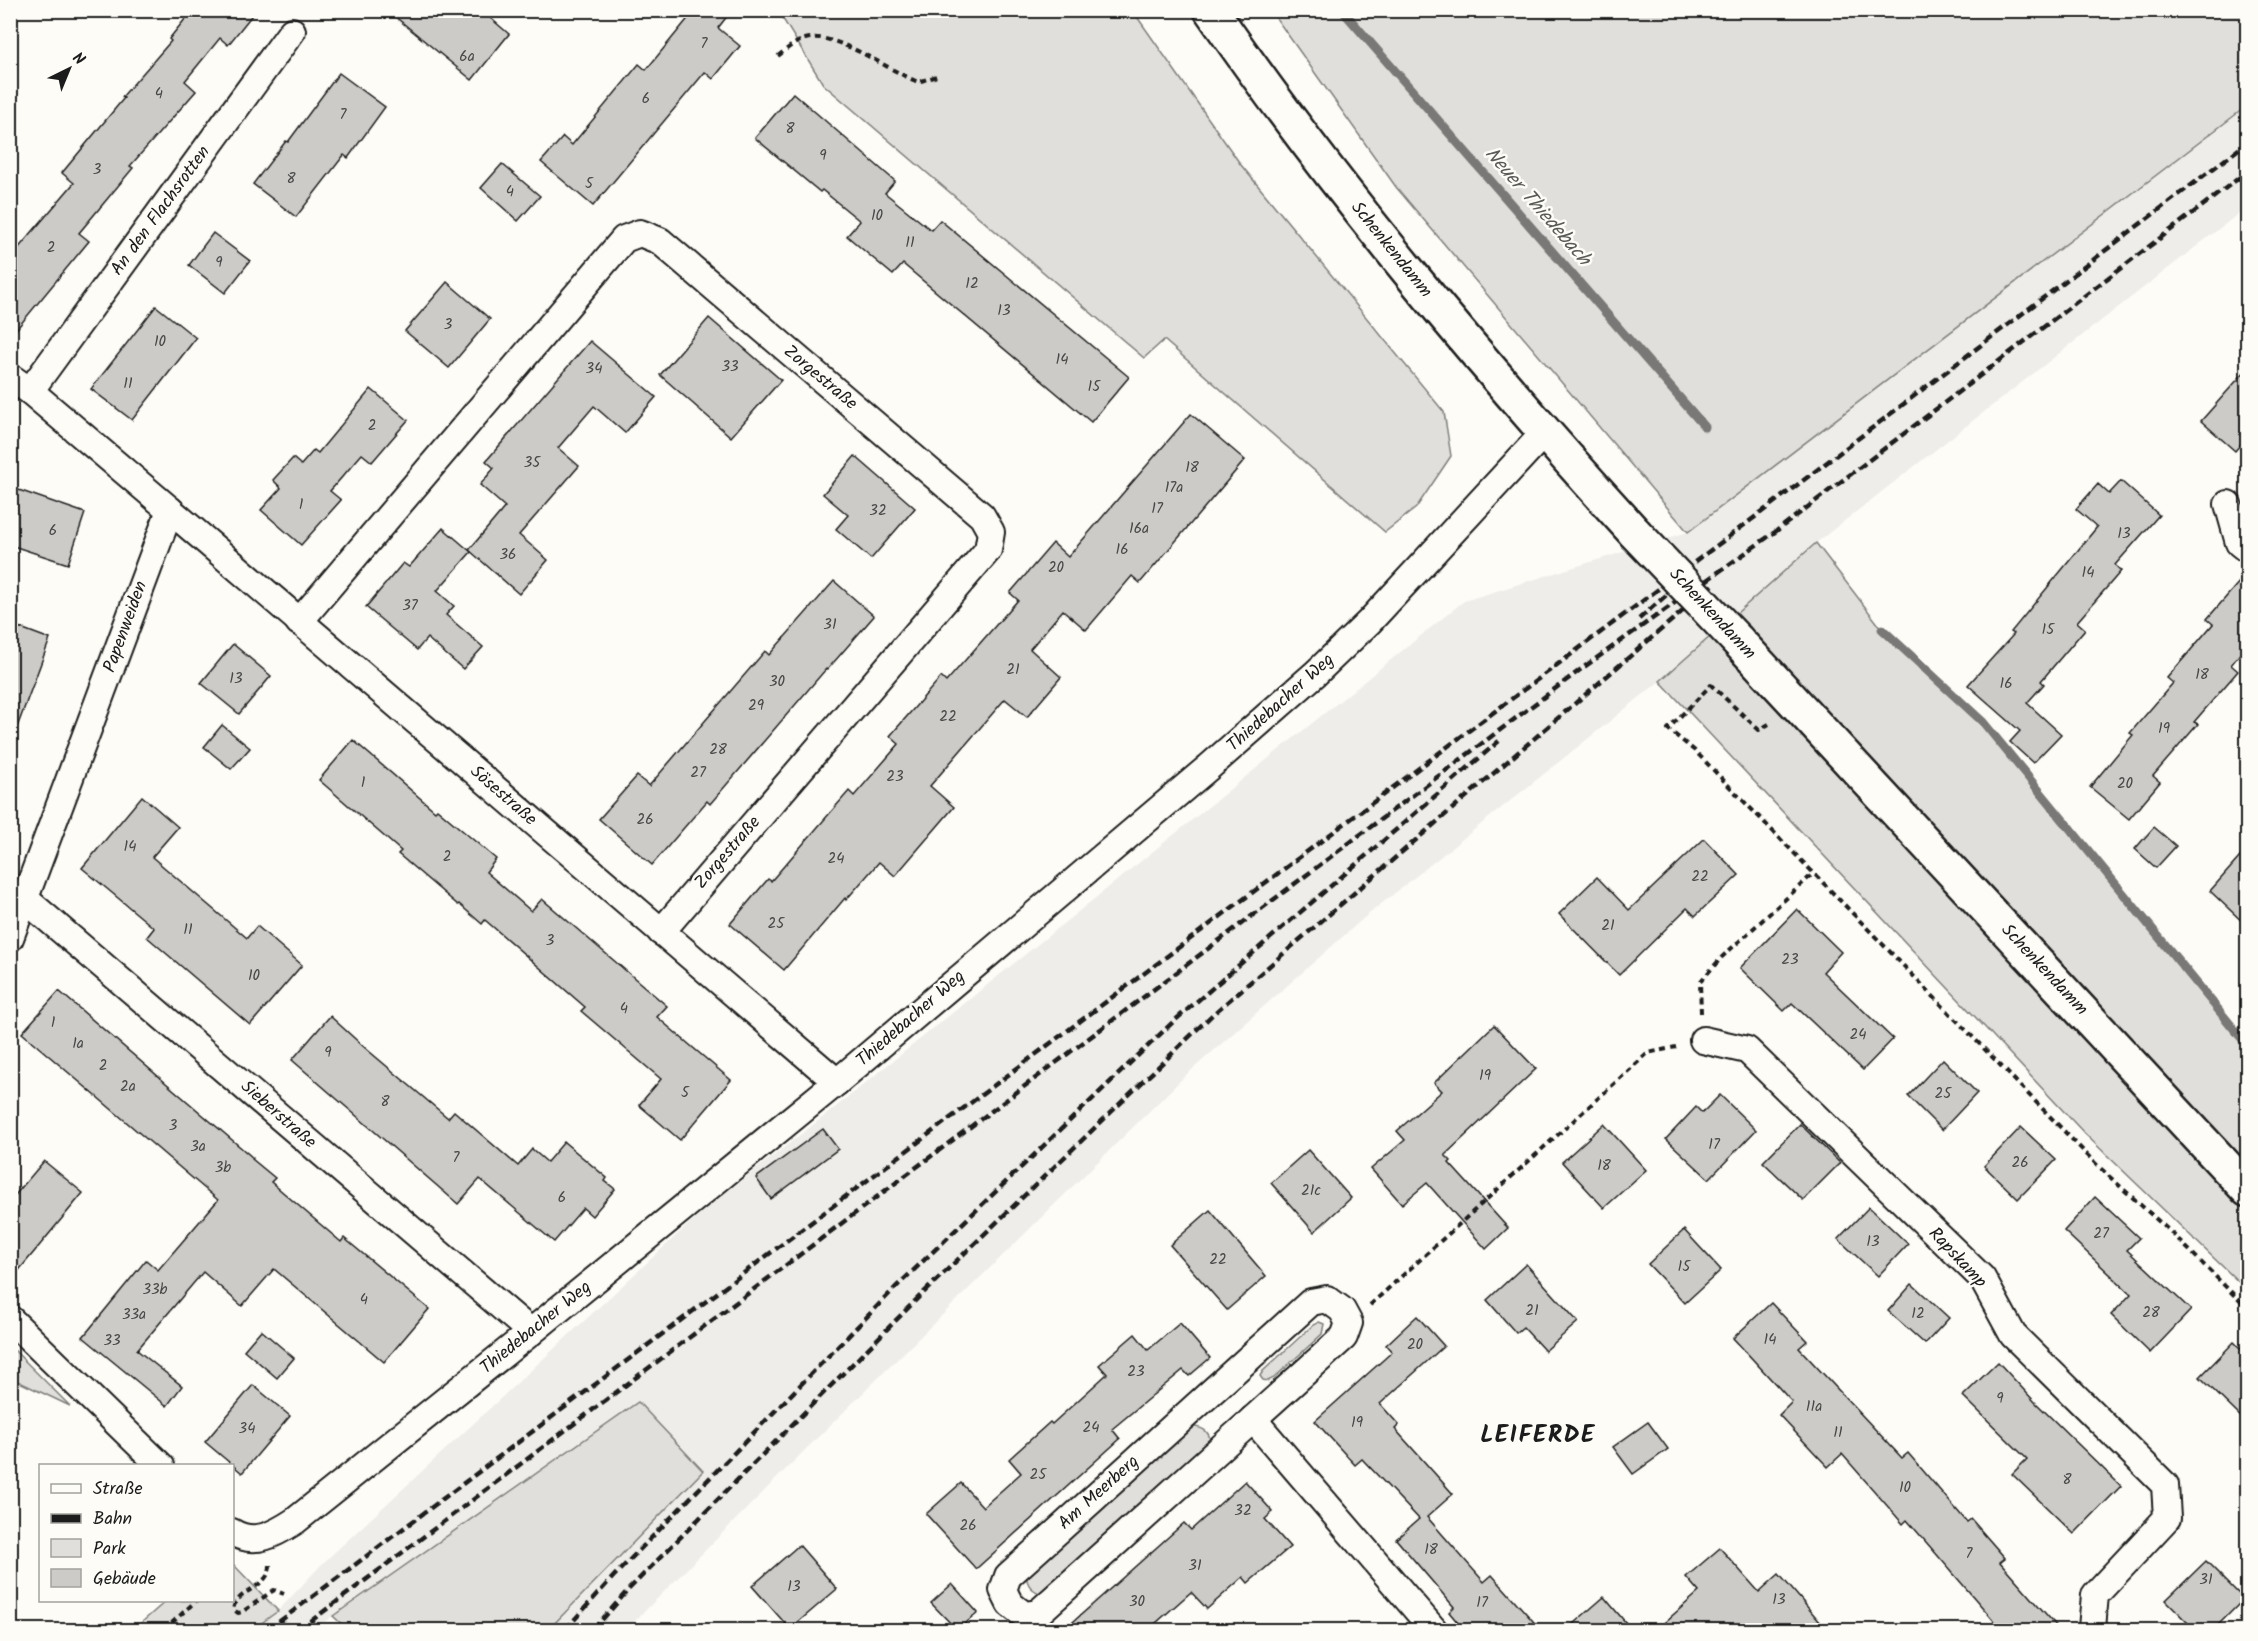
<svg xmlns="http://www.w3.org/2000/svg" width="2258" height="1641" viewBox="0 0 2258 1641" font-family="Kalam,sans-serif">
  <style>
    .built { fill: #eeede9 }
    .green { fill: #e0dfdb; stroke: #7e7e7c; stroke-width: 1.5 }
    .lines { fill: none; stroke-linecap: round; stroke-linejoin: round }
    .stream { stroke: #797876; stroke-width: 9 }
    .building { fill: #cccbc8; stroke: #1c1c1c; stroke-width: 1.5 }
    .minor-casing { stroke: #1c1c1c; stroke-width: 30 }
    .tertiary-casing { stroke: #1c1c1c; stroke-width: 38 }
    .path { stroke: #1c1c1c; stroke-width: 4; stroke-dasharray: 6 4.5; stroke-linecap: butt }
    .minor { stroke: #fdfcf7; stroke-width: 26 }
    .tertiary { stroke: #fdfcf7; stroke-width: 33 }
    .rail { stroke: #1c1c1c; stroke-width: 4.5; stroke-dasharray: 9 4.5; stroke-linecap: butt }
    .tertiary-bridge-casing { stroke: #1c1c1c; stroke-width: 38; stroke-linecap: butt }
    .tertiary-bridge { stroke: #fdfcf7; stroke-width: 33 }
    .labels { text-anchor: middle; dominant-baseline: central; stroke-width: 5; stroke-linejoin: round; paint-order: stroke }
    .number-label { font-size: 15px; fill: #484847 }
    .street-label { font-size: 18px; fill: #1c1c1c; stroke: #fdfcf7 }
    .water-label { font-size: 20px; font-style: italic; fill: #5a5a58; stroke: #fdfcf7 }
    .district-label { font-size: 24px; font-weight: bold; letter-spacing: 1.5px; fill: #1c1c1c; stroke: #fdfcf7 }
  </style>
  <rect width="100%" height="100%" fill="#fdfcf7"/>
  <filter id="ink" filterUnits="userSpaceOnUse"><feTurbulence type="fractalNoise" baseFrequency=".0167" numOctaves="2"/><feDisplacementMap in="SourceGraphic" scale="12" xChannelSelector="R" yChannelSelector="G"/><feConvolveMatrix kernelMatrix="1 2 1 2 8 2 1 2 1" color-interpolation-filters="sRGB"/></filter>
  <g filter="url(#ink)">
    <path class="built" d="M 2247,106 L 2247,207 L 1816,543 L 1660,681 L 1365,917 L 1186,1075 L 807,1448 L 626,1630 L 548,1630 L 703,1471 L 638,1402 L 313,1630 L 252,1630 L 278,1611 L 322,1564 L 705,1209 L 827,1114 L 1464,601 L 1688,532 Z"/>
    <g class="green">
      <path d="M 778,11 L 1133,11 L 1241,165 L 1444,412 L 1451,456 L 1416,508 L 1385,532 L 1164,340 L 1144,358 L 823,84 Z"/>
      <path d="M 1271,11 L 2247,11 L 2247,106 L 1688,532 L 1396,187 Z"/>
      <path d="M 1816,543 L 1882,629 L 1983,722 L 2247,1043 L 2247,1290 L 2085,1134 L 1660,681 Z"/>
      <path d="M 1319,1322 L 1324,1324 L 1322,1334 L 1274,1378 L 1268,1381 L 1263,1380 L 1260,1376 L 1263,1371 L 1313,1325 Z"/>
      <path d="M 11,1347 L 70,1406 L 11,1378 Z"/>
      <path d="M 638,1402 L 703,1471 L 548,1630 L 348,1630 L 333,1616 Z"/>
      <path d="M 1195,1427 C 1205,1428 1211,1434 1210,1444 L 1041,1594 C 1030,1589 1025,1583 1027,1571 L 1186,1429 Z"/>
      <path d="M 233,1564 L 278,1611 L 252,1630 L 133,1630 L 166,1601 L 232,1600 Z"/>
    </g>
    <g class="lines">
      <g class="stream">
        <path d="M 1342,10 L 1705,427"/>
        <path d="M 1882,629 L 1983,722 L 2248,1046"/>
      </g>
    </g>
    <g class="building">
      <path d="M 187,10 L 256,10 L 228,45 L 220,38 L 185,81 L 196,91 L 130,166 L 133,168 L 79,233 L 89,241 L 10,337 L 10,258 L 74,183 L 62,173 L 124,98 L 122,97 L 171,41 L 169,39 L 190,13 Z"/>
      <path d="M 387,10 L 481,10 L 509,34 L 472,80 Z"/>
      <path d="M 695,10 L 732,10 L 718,28 L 740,46 L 713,79 L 705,72 L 593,206 L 541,162 L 563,137 L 572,145 L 639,64 L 646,70 Z"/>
      <path d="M 339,73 L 385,107 L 348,158 L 344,155 L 296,217 L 253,184 L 286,141 L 288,142 Z"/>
      <path d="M 793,93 L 895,181 L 885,193 L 931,230 L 940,220 L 1129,377 L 1091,422 L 903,264 L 893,275 L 868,254 L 847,236 L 860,221 L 822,190 L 820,192 L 755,138 Z"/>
      <path d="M 502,164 L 540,196 L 518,221 L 481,188 Z"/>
      <path d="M 213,233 L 250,261 L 225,293 L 189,265 Z"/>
      <path d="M 447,282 L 490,319 L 449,368 L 405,331 Z"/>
      <path d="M 156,306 L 196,338 L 132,420 L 91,389 Z"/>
      <path d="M 709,318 L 781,380 L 731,437 L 660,375 Z"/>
      <path d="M 590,341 L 656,397 L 625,433 L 594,406 L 558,448 L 579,466 L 519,535 L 548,560 L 519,594 L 469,550 L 505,507 L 480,485 L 494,468 L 486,461 Z"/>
      <path d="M 2247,369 L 2247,437 L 2235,451 L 2201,421 Z"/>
      <path d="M 371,389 L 408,420 L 372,462 L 362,454 L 330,491 L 341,500 L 301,545 L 261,510 L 281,488 L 273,480 L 293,458 L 301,465 L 314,450 L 318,453 Z"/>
      <path d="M 1191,414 L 1245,460 L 1140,583 L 1132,576 L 1086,630 L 1063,610 L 1030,649 L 1061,677 L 1027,717 L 1005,699 L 930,786 L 954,807 L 895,876 L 879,862 L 846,900 L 845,898 L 784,970 L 730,924 L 768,879 L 771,881 L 849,791 L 854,796 L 899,744 L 890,736 L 941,677 L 946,682 L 1018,600 L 1010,593 L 1053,543 L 1068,557 Z"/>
      <path d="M 855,456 L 915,508 L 871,559 L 836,529 L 848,515 L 823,494 Z"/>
      <path d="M 2121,481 L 2159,515 L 2115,565 L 2121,571 L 2077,622 L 2085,629 L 2041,681 L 2044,684 L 2027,703 L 2061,734 L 2033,763 L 2010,742 L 2020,731 L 1968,685 L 2014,634 L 2011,632 L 2097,527 L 2076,509 L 2098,484 L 2109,494 Z"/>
      <path d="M 10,487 L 85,513 L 68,564 L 10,545 Z"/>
      <path d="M 443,528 L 471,552 L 437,591 L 454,606 L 446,615 L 483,647 L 463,669 L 427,638 L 417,650 L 366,607 L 403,563 L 409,567 Z"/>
      <path d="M 2247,573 L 2247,645 L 2231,665 L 2238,671 L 2194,722 L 2198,724 L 2153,776 L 2160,782 L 2129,819 L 2090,787 L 2133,735 L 2130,733 L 2173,683 L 2167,678 L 2213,624 L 2207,619 Z"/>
      <path d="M 834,581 L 874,616 L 827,670 L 826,669 L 710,804 L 707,801 L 652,865 L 599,819 L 637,776 L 649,786 L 765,651 L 769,655 Z"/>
      <path d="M 10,624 L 50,639 L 13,738 L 10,737 Z"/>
      <path d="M 233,644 L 271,676 L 239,714 L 201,683 Z"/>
      <path d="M 222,725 L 250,748 L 231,769 L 204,747 Z"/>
      <path d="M 353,740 L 435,811 L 437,809 L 496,859 L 486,872 L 531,911 L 542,899 L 667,1006 L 657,1017 L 731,1080 L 680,1140 L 639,1105 L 661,1079 L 581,1011 L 585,1007 L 485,920 L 482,924 L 459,904 L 458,905 L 398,854 L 401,851 L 319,780 Z"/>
      <path d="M 142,796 L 178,827 L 152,857 L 247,938 L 257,926 L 302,965 L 250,1025 L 147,937 L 154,928 L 82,868 Z"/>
      <path d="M 2154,827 L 2176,846 L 2156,868 L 2135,849 Z"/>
      <path d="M 1704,839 L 1739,875 L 1695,916 L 1687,908 L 1619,975 L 1559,914 L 1597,877 L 1629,910 Z"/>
      <path d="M 2247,849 L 2247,926 L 2210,891 Z"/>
      <path d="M 1797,909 L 1841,952 L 1823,972 L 1893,1039 L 1863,1070 L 1792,1003 L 1784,1011 L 1740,968 Z"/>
      <path d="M 59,991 L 253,1158 L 252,1159 L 275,1178 L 271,1182 L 341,1242 L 344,1238 L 429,1309 L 384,1362 L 274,1269 L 242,1306 L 203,1272 L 137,1350 L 182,1386 L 167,1406 L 83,1337 L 146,1260 L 158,1270 L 218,1200 L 22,1033 Z"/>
      <path d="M 330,1016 L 364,1047 L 448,1118 L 454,1111 L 518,1166 L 532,1149 L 547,1162 L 564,1142 L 607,1178 L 605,1181 L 615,1189 L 592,1216 L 583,1208 L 554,1242 L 480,1179 L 458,1204 L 292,1060 Z"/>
      <path d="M 1494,1025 L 1536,1069 L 1445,1155 L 1451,1161 L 1449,1163 L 1508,1228 L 1486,1249 L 1427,1183 L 1402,1204 L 1371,1169 L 1405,1140 L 1397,1131 L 1442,1091 L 1434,1083 Z"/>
      <path d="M 1943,1059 L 1977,1093 L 1942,1130 L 1908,1096 Z"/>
      <path d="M 1720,1095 L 1756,1130 L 1709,1179 L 1666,1139 L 1696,1107 L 1702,1113 Z"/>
      <path d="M 1604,1124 L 1646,1170 L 1604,1208 L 1562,1162 Z"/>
      <path d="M 1800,1124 L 1840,1163 L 1803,1200 L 1763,1162 Z"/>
      <path d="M 2021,1127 L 2056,1160 L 2018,1199 L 1984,1166 Z"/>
      <path d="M 823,1129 L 838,1149 L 771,1199 L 756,1178 Z"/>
      <path d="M 1308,1150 L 1351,1198 L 1314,1232 L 1271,1183 Z"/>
      <path d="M 44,1161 L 83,1193 L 10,1281 L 10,1201 Z"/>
      <path d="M 2095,1197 L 2139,1238 L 2127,1250 L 2191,1310 L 2150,1353 L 2111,1315 L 2131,1294 L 2064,1231 Z"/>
      <path d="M 1869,1207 L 1908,1244 L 1878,1276 L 1838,1239 Z"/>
      <path d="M 1210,1210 L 1266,1276 L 1227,1310 L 1170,1245 Z"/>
      <path d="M 1684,1230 L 1721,1270 L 1685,1303 L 1648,1264 Z"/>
      <path d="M 1526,1264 L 1578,1322 L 1545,1351 L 1523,1327 L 1516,1333 L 1487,1300 Z"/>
      <path d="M 1912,1284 L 1949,1318 L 1925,1344 L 1888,1311 Z"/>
      <path d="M 1771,1303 L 1807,1341 L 1799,1348 L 1902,1458 L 1908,1453 L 1967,1522 L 1971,1519 L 2005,1558 L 2000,1562 L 2060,1630 L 2002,1630 L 1907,1520 L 1903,1524 L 1842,1454 L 1828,1467 L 1779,1415 L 1792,1402 L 1733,1338 Z"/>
      <path d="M 1417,1316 L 1444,1346 L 1380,1404 L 1399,1425 L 1395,1429 L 1453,1494 L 1427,1517 L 1484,1582 L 1492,1575 L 1541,1630 L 1464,1630 L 1449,1612 L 1454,1607 L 1396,1539 L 1419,1519 L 1362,1459 L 1355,1465 L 1315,1421 L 1392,1352 L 1386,1345 Z"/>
      <path d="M 1180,1323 L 1210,1358 L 1189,1376 L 1183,1370 L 1112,1429 L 1120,1439 L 976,1569 L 926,1514 L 961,1483 L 983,1507 L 1021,1473 L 1009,1459 L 1050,1422 L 1052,1424 L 1107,1374 L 1099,1365 L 1135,1334 L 1148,1350 Z"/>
      <path d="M 261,1330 L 294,1358 L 277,1378 L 244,1350 Z"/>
      <path d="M 2234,1342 L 2247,1355 L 2247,1423 L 2200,1377 Z"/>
      <path d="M 1998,1362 L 2035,1402 L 2121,1486 L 2074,1534 L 2012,1474 L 2027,1459 L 1963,1396 Z"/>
      <path d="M 253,1385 L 290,1416 L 242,1473 L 205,1442 Z"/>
      <path d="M 1648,1422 L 1668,1449 L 1633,1474 L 1613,1447 Z"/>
      <path d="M 1245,1481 L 1273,1512 L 1265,1519 L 1290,1547 L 1248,1583 L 1243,1577 L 1207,1609 L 1191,1592 L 1148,1630 L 1064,1630 L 1184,1523 L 1191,1530 Z"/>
      <path d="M 799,1545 L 837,1589 L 790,1629 L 752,1586 Z"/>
      <path d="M 1720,1548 L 1759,1592 L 1779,1574 L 1827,1630 L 1656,1630 L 1699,1592 L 1686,1577 Z"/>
      <path d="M 2206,1561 L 2244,1599 L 2213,1630 L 2196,1630 L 2166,1600 Z"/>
      <path d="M 952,1584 L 978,1613 L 957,1630 L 931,1603 Z"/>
      <path d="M 1604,1597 L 1632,1630 L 1566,1630 Z"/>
    </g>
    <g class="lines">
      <defs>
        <g id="minor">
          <path d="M 10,377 L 30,391 L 170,510 L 10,938"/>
          <path d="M 30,391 L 292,31"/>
          <path d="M 2228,504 L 2239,543 L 2248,550"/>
          <path d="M 170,510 L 837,1082"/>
          <path d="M 299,622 L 624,239 L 640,233 L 660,241 L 982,516 L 991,532 L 988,550 L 661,932"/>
          <path d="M 25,899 L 531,1332"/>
          <path d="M 1703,1040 L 1747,1050 L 1982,1278 L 2013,1335 L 2165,1485 L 2167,1518 L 2095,1595 L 2092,1628 L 2095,1630"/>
          <path d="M 1327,1299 L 1342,1310 L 1349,1323 L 1344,1337 L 1038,1613 L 1024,1615 L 1010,1604 L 1003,1590 L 1008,1576 L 1311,1302 Z"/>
          <path d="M 10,1319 L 161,1466"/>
          <path d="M 1253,1419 L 1434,1630"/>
          <path d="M 232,1532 C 255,1546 275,1534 295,1521 L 531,1332 L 837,1082 L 1209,767 L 1316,673 L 1369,622 L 1544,433"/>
        </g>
        <g id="tertiary">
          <path d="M 1211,10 C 1339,195 1484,367 1635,533"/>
          <path d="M 1737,640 L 2248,1190"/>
        </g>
      </defs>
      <use href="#minor" class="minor-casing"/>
      <use href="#tertiary" class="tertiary-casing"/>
      <g class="path">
        <path d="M 778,56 C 788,48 797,40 810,38 C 839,34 890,71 918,82 L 937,76"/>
        <path d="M 1769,724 L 1759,730 L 1711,685 L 1668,729 L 1695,751 L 2099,1167 L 2176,1237 L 2248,1309"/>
        <path d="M 1701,1013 L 1700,982 L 1722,957 L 1814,873"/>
        <path d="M 1370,1305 L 1648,1053 L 1676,1047"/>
        <path d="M 270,1565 C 270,1588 237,1589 233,1609 L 238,1613 L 242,1612 L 274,1590 L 284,1594"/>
        <path d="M 164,1630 L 197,1600"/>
        <path d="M 323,1630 L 324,1630"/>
      </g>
      <use href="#minor" class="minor"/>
      <use href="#tertiary" class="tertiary"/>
      <g class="rail">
        <path d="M 1639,619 L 1680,583"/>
        <path d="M 268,1630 L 909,1149 L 1759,514 L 2248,142"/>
        <path d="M 299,1630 L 1584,667 L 1775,532 L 2248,171"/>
        <path d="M 565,1630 L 614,1576 L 895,1288 L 1173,1022 L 1499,741"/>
        <path d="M 593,1630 L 629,1589 L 919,1297 L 1212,1015 L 1713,585"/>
      </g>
      <defs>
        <path id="tertiary-bridge" d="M 1635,533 L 1737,640"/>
      </defs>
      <use href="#tertiary-bridge" class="tertiary-bridge-casing"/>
      <use href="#tertiary-bridge" class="tertiary-bridge"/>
    </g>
  </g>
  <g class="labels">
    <g class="number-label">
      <text x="704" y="44">7</text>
      <text x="467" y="57">6a</text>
      <text x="159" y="94">4</text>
      <text x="646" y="99">6</text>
      <text x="343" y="115">7</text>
      <text x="790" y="129">8</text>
      <text x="823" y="156">9</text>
      <text x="97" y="170">3</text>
      <text x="291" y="179">8</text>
      <text x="589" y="184">5</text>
      <text x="510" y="192">4</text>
      <text x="877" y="216">10</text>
      <text x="910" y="243">11</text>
      <text x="51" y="248">2</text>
      <text x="219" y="263">9</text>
      <text x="972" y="284">12</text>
      <text x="1004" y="311">13</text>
      <text x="448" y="325">3</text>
      <text x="160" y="342">10</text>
      <text x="1062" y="360">14</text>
      <text x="730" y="367">33</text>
      <text x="594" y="369">34</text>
      <text x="128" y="384">11</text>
      <text x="1094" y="387">15</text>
      <text x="372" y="426">2</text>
      <text x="532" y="463">35</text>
      <text x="1192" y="468">18</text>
      <text x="1174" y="488">17a</text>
      <text x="301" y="505">1</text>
      <text x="1157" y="509">17</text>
      <text x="878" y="511">32</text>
      <text x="1139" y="529">16a</text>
      <text x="53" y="531">6</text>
      <text x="2124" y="534">13</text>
      <text x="1122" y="550">16</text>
      <text x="508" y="555">36</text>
      <text x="1056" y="568">20</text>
      <text x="2088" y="573">14</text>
      <text x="410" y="606">37</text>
      <text x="830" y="625">31</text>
      <text x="2048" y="630">15</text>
      <text x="1013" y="670">21</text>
      <text x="2202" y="675">18</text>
      <text x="236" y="679">13</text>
      <text x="777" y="682">30</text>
      <text x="2006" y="684">16</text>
      <text x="756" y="706">29</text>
      <text x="948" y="717">22</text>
      <text x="2164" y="729">19</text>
      <text x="718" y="750">28</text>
      <text x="698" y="773">27</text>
      <text x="895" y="777">23</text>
      <text x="363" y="783">1</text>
      <text x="2125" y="784">20</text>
      <text x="645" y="820">26</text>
      <text x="130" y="847">14</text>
      <text x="447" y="857">2</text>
      <text x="836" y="859">24</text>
      <text x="1700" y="877">22</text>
      <text x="776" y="924">25</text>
      <text x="1608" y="926">21</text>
      <text x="188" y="930">11</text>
      <text x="550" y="941">3</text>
      <text x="1790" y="960">23</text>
      <text x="254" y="976">10</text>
      <text x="624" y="1009">4</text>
      <text x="53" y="1023">1</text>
      <text x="1858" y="1035">24</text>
      <text x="78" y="1044">1a</text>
      <text x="328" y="1053">9</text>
      <text x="103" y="1066">2</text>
      <text x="1485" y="1076">19</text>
      <text x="128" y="1087">2a</text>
      <text x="685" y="1093">5</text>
      <text x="1943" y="1094">25</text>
      <text x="385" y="1102">8</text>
      <text x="173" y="1126">3</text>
      <text x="1714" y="1145">17</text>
      <text x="198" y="1147">3a</text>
      <text x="456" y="1158">7</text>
      <text x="2020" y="1163">26</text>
      <text x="1604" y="1166">18</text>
      <text x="223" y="1168">3b</text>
      <text x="1311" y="1191">21c</text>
      <text x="562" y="1198">6</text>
      <text x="2101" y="1234">27</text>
      <text x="1873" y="1242">13</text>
      <text x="1218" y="1260">22</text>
      <text x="1684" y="1267">15</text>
      <text x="155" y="1290">33b</text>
      <text x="364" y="1300">4</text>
      <text x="1532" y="1311">21</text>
      <text x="2151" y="1313">28</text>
      <text x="1918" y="1314">12</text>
      <text x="134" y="1315">33a</text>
      <text x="1770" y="1340">14</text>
      <text x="112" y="1341">33</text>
      <text x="1415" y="1345">20</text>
      <text x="1136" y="1372">23</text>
      <text x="2000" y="1399">9</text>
      <text x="1814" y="1407">11a</text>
      <text x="1357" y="1423">19</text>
      <text x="1091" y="1428">24</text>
      <text x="247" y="1429">34</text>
      <text x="1838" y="1433">11</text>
      <text x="1038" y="1475">25</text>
      <text x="2067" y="1480">8</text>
      <text x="1905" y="1488">10</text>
      <text x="1243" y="1511">32</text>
      <text x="968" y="1526">26</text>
      <text x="1431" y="1550">18</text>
      <text x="1969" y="1554">7</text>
      <text x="1195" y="1566">31</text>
      <text x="2206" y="1580">31</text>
      <text x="794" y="1587">13</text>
      <text x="1779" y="1600">13</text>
      <text x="1137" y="1602">30</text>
      <text x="1482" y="1603">17</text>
    </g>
    <g class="street-label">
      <text transform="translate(161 211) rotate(-54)">An den Flachsrotten</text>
      <text transform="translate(1391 250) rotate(51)">Schenkendamm</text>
      <text transform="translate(820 378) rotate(40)">Zorgestraße</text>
      <text transform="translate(1712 614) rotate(47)">Schenkendamm</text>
      <text transform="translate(126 627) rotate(-70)">Papenweiden</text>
      <text transform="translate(1281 703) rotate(-42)">Thiedebacher Weg</text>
      <text transform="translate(503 796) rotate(41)">Sösestraße</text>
      <text transform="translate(728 853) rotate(-49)">Zorgestraße</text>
      <text transform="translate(2044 970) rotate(47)">Schenkendamm</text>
      <text transform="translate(911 1019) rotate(-41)">Thiedebacher Weg</text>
      <text transform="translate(278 1115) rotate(41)">Sieberstraße</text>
      <text transform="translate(1957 1258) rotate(47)">Rapskamp</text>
      <text transform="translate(536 1328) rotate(-39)">Thiedebacher Weg</text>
      <text transform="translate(1099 1493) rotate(-42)">Am Meerberg</text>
    </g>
    <g class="water-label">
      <text transform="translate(1537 207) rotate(49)">Neuer Thiedebach</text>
    </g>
    <g class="district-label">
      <text x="1538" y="1435">LEIFERDE</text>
    </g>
  </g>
  <rect width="2258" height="1641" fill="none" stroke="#fdfcf7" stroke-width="36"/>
  <rect x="18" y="18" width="2222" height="1605" fill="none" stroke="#1c1c1c" stroke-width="2" filter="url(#ink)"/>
  <rect x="39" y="1464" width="195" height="138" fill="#fdfcf7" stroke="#a3a29f" stroke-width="1.5"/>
  <rect x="51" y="1484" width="30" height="9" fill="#fdfcf7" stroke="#a3a29f" stroke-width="1.5"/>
  <text x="93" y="1494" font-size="18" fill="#1c1c1c">Straße</text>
  <rect x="51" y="1514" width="30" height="9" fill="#1c1c1c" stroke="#a3a29f" stroke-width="1.5"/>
  <text x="93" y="1524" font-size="18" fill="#1c1c1c">Bahn</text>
  <rect x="51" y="1539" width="30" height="18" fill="#e0dfdb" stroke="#a3a29f" stroke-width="1.5"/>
  <text x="93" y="1554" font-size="18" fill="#1c1c1c">Park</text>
  <rect x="51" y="1569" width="30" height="18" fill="#cccbc8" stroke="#a3a29f" stroke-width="1.5"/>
  <text x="93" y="1584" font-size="18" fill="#1c1c1c">Gebäude</text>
  <g transform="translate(69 69) rotate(43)" stroke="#fdfcf7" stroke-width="4.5" paint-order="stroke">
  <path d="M0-4.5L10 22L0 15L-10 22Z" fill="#1c1c1c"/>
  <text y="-9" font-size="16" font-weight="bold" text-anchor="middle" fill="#1c1c1c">N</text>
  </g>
</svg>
